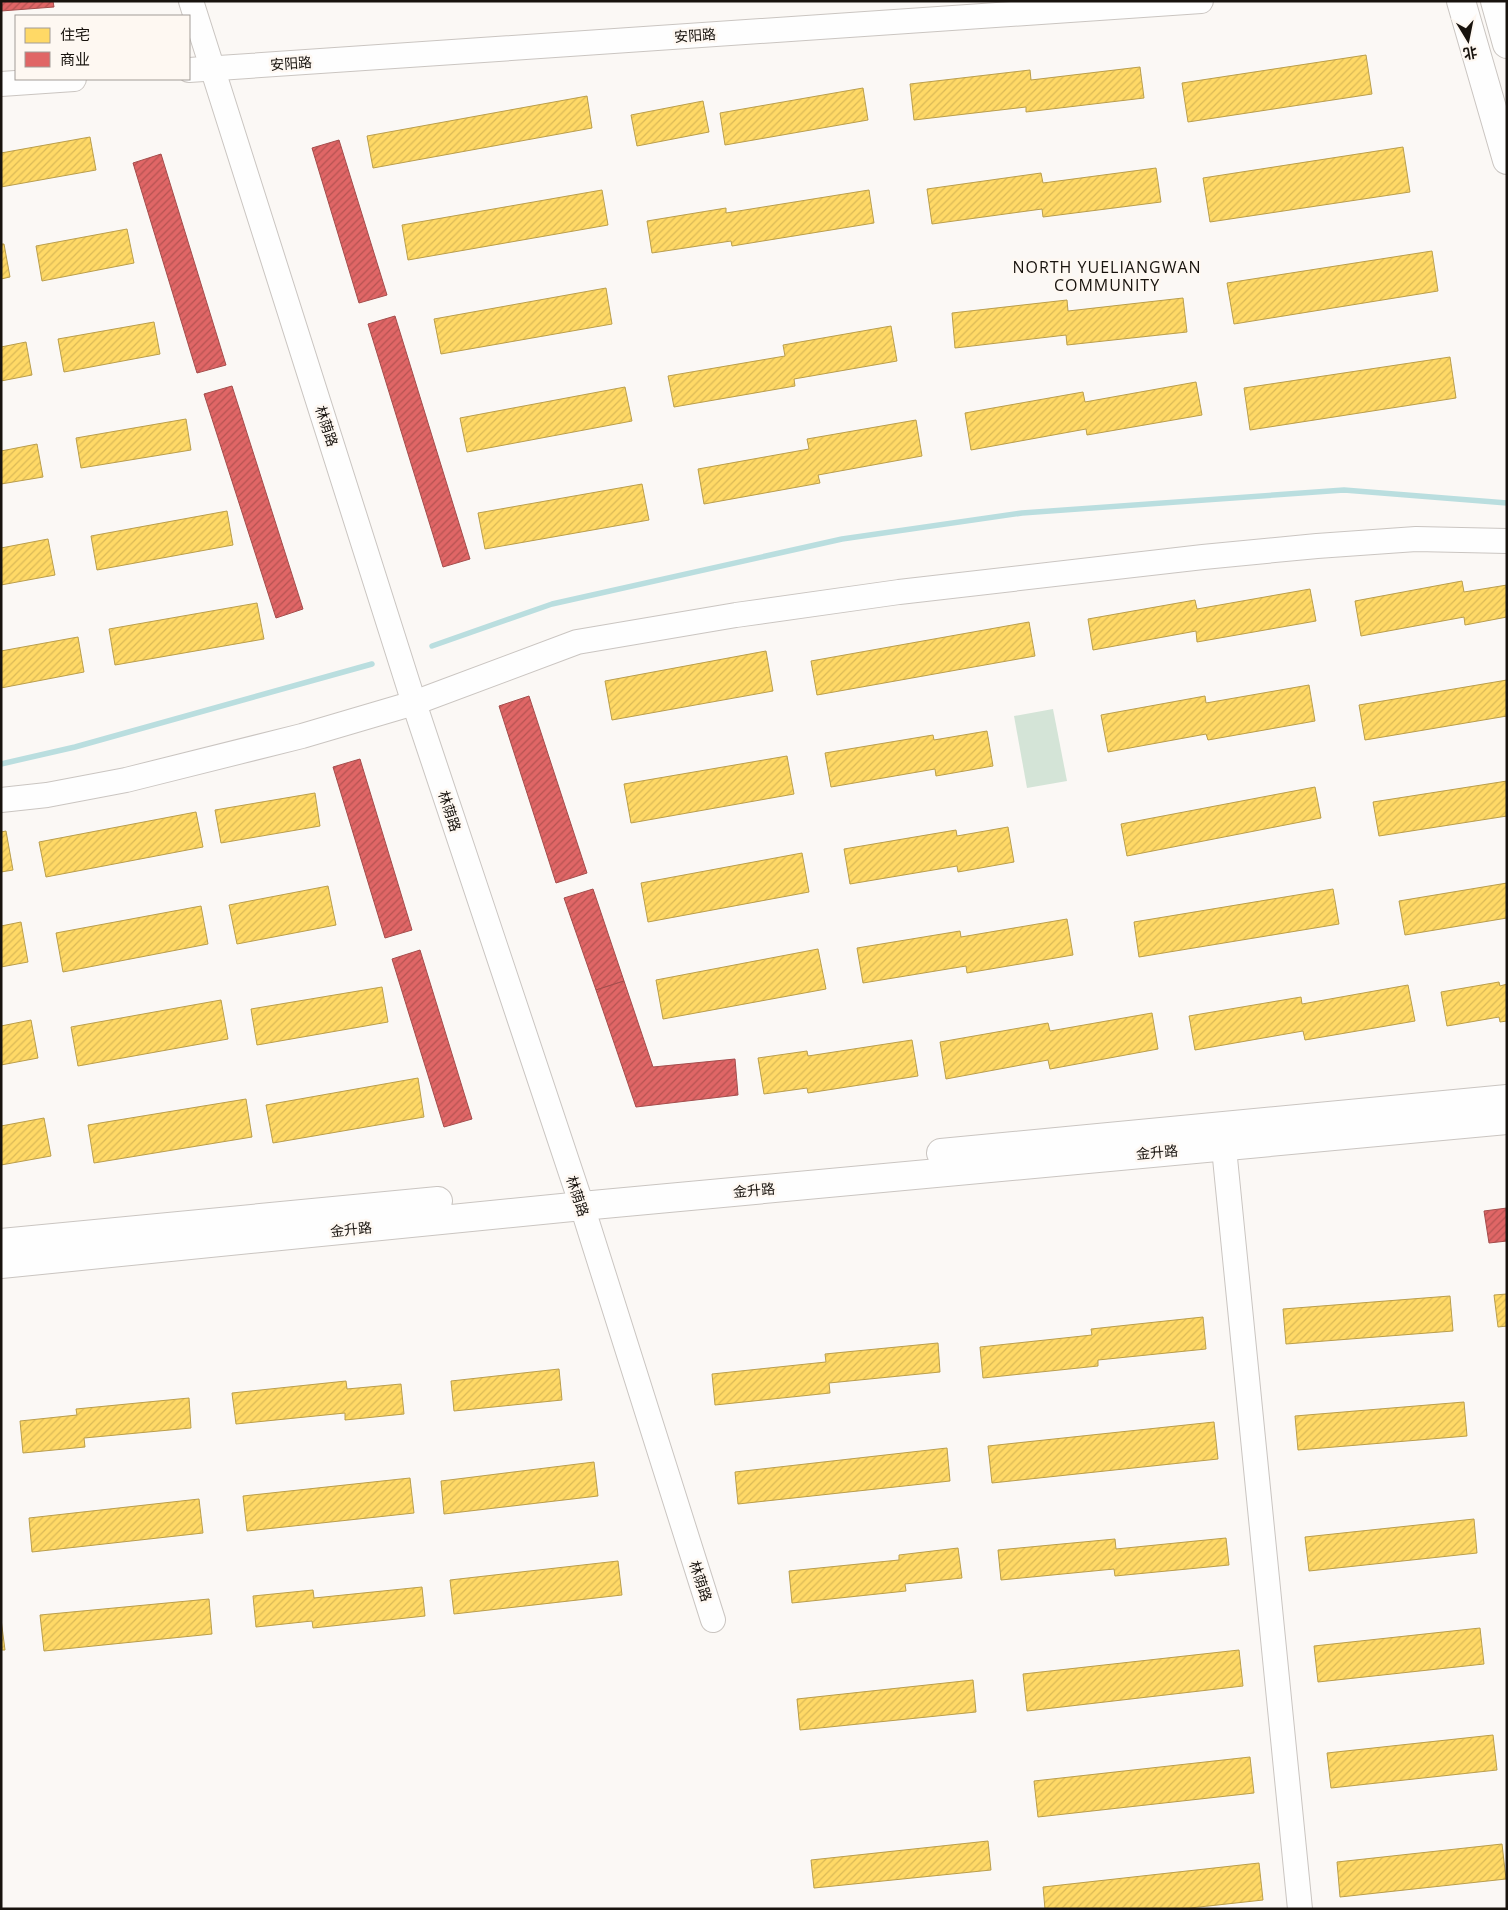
<svg xmlns="http://www.w3.org/2000/svg" width="1508" height="1910" viewBox="0 0 1508 1910" font-family="'Open Sans','Noto Sans SC',sans-serif">
  <style>
    .green { fill: #d4e4d7 }
    .homes { fill: url(#homes-hatch); stroke: #ba9e4c }
    .shops { fill: url(#shops-hatch); stroke: #a44d4c }
    .lines { fill: none; stroke-linecap: round; stroke-linejoin: round }
    .stream { stroke: #badedf; stroke-width: 5.5 }
    .minor-casing { stroke: #cac5c1; stroke-width: 26 }
    .major-casing { stroke: #cac5c1; stroke-width: 30 }
    .minor { stroke: #fefefe; stroke-width: 24 }
    .major { stroke: #fefefe; stroke-width: 28 }
    .labels { text-anchor: middle; dominant-baseline: central; stroke-width: 5; stroke-linejoin: round; paint-order: stroke }
    .street-label { font-size: 14px; fill: #18130e; stroke: #fef8f2 }
    .quarter-label { font-size: 16px; letter-spacing: 1px; fill: #18130e; stroke: #fef8f2 }
  </style>
  <defs>
    <pattern id="homes-hatch" width="6" height="6" patternUnits="userSpaceOnUse" patternTransform="scale(1.25)"><rect width="6" height="6" fill="#ffd966"/><path d="M-1 1l2-2M0 6l6-6M5 7l2-2" fill="none" stroke="#dab957"/></pattern>
    <pattern id="shops-hatch" width="6" height="6" patternUnits="userSpaceOnUse" patternTransform="scale(1.25)"><rect width="6" height="6" fill="#e06666"/><path d="M-1 1l2-2M0 6l6-6M5 7l2-2" fill="none" stroke="#b55352"/></pattern>
  </defs>
  <rect width="100%" height="100%" fill="#fbf8f5"/>
  <path class="green" d="M 1053,709 L 1067,781 L 1027,788 L 1014,716 Z"/>
  <g class="homes">
    <path d="M 1366,55 L 1372,94 L 1188,122 L 1182,83 Z"/>
    <path d="M 1140,67 L 1144,98 L 1026,112 L 1026,107 L 914,120 L 910,84 L 1030,70 L 1031,80 Z"/>
    <path d="M 863,88 L 868,120 L 725,145 L 720,113 Z"/>
    <path d="M 587,96 L 592,128 L 373,168 L 367,136 Z"/>
    <path d="M 703,101 L 709,132 L 637,146 L 631,115 Z"/>
    <path d="M 90,137 L 96,170 L 1,187 L 1,153 Z"/>
    <path d="M 1403,147 L 1410,192 L 1210,222 L 1203,178 Z"/>
    <path d="M 1156,168 L 1161,202 L 1043,217 L 1042,209 L 932,224 L 927,189 L 1041,173 L 1043,183 Z"/>
    <path d="M 602,190 L 608,225 L 408,260 L 402,225 Z"/>
    <path d="M 869,190 L 874,223 L 732,246 L 731,241 L 652,253 L 647,221 L 726,208 L 726,213 Z"/>
    <path d="M 127,229 L 134,263 L 42,281 L 36,246 Z"/>
    <path d="M 1,244 L 4,244 L 10,277 L 1,279 Z"/>
    <path d="M 1432,251 L 1438,291 L 1234,324 L 1227,283 Z"/>
    <path d="M 606,288 L 612,324 L 441,354 L 434,319 Z"/>
    <path d="M 1183,298 L 1187,332 L 1067,345 L 1066,335 L 955,348 L 952,313 L 1067,300 L 1068,311 Z"/>
    <path d="M 154,322 L 160,354 L 64,372 L 58,339 Z"/>
    <path d="M 891,326 L 897,361 L 794,379 L 795,386 L 674,407 L 668,376 L 785,356 L 783,345 Z"/>
    <path d="M 26,342 L 32,375 L 1,381 L 1,347 Z"/>
    <path d="M 1450,357 L 1456,398 L 1250,430 L 1244,388 Z"/>
    <path d="M 1196,382 L 1202,415 L 1087,435 L 1086,429 L 971,450 L 965,413 L 1083,392 L 1085,402 Z"/>
    <path d="M 625,387 L 632,421 L 467,452 L 460,418 Z"/>
    <path d="M 186,419 L 191,450 L 81,468 L 76,438 Z"/>
    <path d="M 916,420 L 922,456 L 818,475 L 820,483 L 704,504 L 698,469 L 809,449 L 807,439 Z"/>
    <path d="M 37,444 L 43,477 L 1,484 L 1,451 Z"/>
    <path d="M 642,484 L 649,520 L 485,549 L 478,513 Z"/>
    <path d="M 227,511 L 233,545 L 97,570 L 91,536 Z"/>
    <path d="M 48,539 L 55,575 L 1,585 L 1,548 Z"/>
    <path d="M 1462,581 L 1464,592 L 1507,585 L 1507,617 L 1465,625 L 1464,617 L 1361,636 L 1355,601 Z"/>
    <path d="M 1310,589 L 1316,621 L 1197,642 L 1196,631 L 1093,650 L 1088,619 L 1195,600 L 1197,609 Z"/>
    <path d="M 257,603 L 264,639 L 115,665 L 109,629 Z"/>
    <path d="M 1029,622 L 1035,656 L 817,695 L 811,661 Z"/>
    <path d="M 78,637 L 84,672 L 1,688 L 1,651 Z"/>
    <path d="M 766,651 L 773,691 L 612,720 L 605,681 Z"/>
    <path d="M 1507,680 L 1507,716 L 1365,740 L 1359,705 Z"/>
    <path d="M 1309,685 L 1315,721 L 1208,740 L 1206,734 L 1108,752 L 1101,715 L 1205,696 L 1206,703 Z"/>
    <path d="M 987,731 L 993,766 L 936,776 L 935,769 L 831,787 L 825,753 L 933,735 L 934,740 Z"/>
    <path d="M 787,756 L 794,794 L 631,823 L 624,784 Z"/>
    <path d="M 1507,781 L 1507,816 L 1379,836 L 1373,802 Z"/>
    <path d="M 1315,787 L 1321,818 L 1127,856 L 1121,824 Z"/>
    <path d="M 315,793 L 320,826 L 221,843 L 215,810 Z"/>
    <path d="M 196,812 L 203,847 L 46,877 L 39,842 Z"/>
    <path d="M 1008,827 L 1014,862 L 958,872 L 957,866 L 850,884 L 844,849 L 956,830 L 957,836 Z"/>
    <path d="M 6,831 L 13,870 L 1,872 L 1,832 Z"/>
    <path d="M 802,853 L 809,892 L 648,922 L 641,883 Z"/>
    <path d="M 1507,883 L 1507,918 L 1405,935 L 1399,901 Z"/>
    <path d="M 328,886 L 336,925 L 237,944 L 229,905 Z"/>
    <path d="M 1333,889 L 1339,924 L 1139,957 L 1134,922 Z"/>
    <path d="M 201,906 L 208,944 L 63,972 L 56,933 Z"/>
    <path d="M 1067,919 L 1073,955 L 967,973 L 966,966 L 863,983 L 857,948 L 960,931 L 961,937 Z"/>
    <path d="M 21,922 L 28,962 L 1,967 L 1,926 Z"/>
    <path d="M 818,949 L 826,989 L 663,1019 L 656,980 Z"/>
    <path d="M 1499,982 L 1500,986 L 1507,984 L 1507,1021 L 1500,1022 L 1499,1017 L 1447,1026 L 1441,992 Z"/>
    <path d="M 1408,985 L 1415,1021 L 1305,1040 L 1303,1031 L 1195,1050 L 1189,1016 L 1301,997 L 1302,1004 Z"/>
    <path d="M 382,987 L 388,1022 L 257,1045 L 251,1009 Z"/>
    <path d="M 221,1000 L 228,1039 L 78,1066 L 71,1027 Z"/>
    <path d="M 1152,1013 L 1158,1049 L 1050,1069 L 1048,1060 L 946,1079 L 940,1042 L 1048,1023 L 1050,1031 Z"/>
    <path d="M 31,1020 L 38,1058 L 1,1065 L 1,1026 Z"/>
    <path d="M 912,1040 L 918,1076 L 808,1093 L 807,1088 L 764,1094 L 758,1058 L 807,1051 L 808,1056 Z"/>
    <path d="M 418,1078 L 424,1117 L 273,1143 L 266,1105 Z"/>
    <path d="M 246,1099 L 252,1137 L 94,1163 L 88,1125 Z"/>
    <path d="M 44,1118 L 51,1156 L 1,1165 L 1,1126 Z"/>
    <path d="M 1507,1294 L 1507,1326 L 1498,1327 L 1494,1295 Z"/>
    <path d="M 1450,1296 L 1453,1331 L 1286,1344 L 1283,1309 Z"/>
    <path d="M 1203,1317 L 1206,1349 L 1098,1360 L 1098,1366 L 983,1378 L 980,1347 L 1092,1335 L 1091,1329 Z"/>
    <path d="M 938,1343 L 940,1372 L 829,1383 L 830,1393 L 715,1405 L 712,1374 L 826,1362 L 825,1354 Z"/>
    <path d="M 559,1369 L 562,1400 L 454,1411 L 451,1381 Z"/>
    <path d="M 346,1381 L 347,1389 L 401,1384 L 404,1414 L 345,1420 L 345,1413 L 236,1424 L 232,1393 Z"/>
    <path d="M 189,1398 L 191,1428 L 84,1438 L 85,1447 L 23,1453 L 20,1421 L 77,1415 L 76,1409 Z"/>
    <path d="M 1464,1402 L 1467,1436 L 1298,1450 L 1295,1416 Z"/>
    <path d="M 1214,1422 L 1218,1459 L 992,1483 L 988,1446 Z"/>
    <path d="M 947,1448 L 950,1481 L 738,1504 L 735,1472 Z"/>
    <path d="M 594,1462 L 598,1496 L 444,1514 L 441,1481 Z"/>
    <path d="M 410,1478 L 414,1513 L 247,1531 L 243,1496 Z"/>
    <path d="M 199,1499 L 203,1533 L 32,1552 L 29,1518 Z"/>
    <path d="M 1474,1519 L 1477,1553 L 1309,1571 L 1305,1537 Z"/>
    <path d="M 1226,1538 L 1229,1565 L 1115,1576 L 1114,1569 L 1001,1580 L 998,1550 L 1115,1539 L 1116,1549 Z"/>
    <path d="M 958,1548 L 962,1578 L 905,1584 L 906,1591 L 792,1603 L 789,1571 L 899,1560 L 899,1555 Z"/>
    <path d="M 618,1561 L 622,1595 L 454,1614 L 450,1580 Z"/>
    <path d="M 422,1587 L 425,1616 L 313,1628 L 312,1621 L 256,1627 L 253,1596 L 313,1590 L 314,1598 Z"/>
    <path d="M 209,1599 L 212,1634 L 44,1651 L 40,1615 Z"/>
    <path d="M 1,1619 L 5,1650 L 1,1650 Z"/>
    <path d="M 1480,1628 L 1484,1664 L 1318,1682 L 1314,1646 Z"/>
    <path d="M 1239,1650 L 1243,1686 L 1027,1711 L 1023,1674 Z"/>
    <path d="M 973,1680 L 976,1712 L 800,1730 L 797,1699 Z"/>
    <path d="M 1493,1735 L 1497,1770 L 1331,1788 L 1327,1753 Z"/>
    <path d="M 1250,1757 L 1254,1793 L 1038,1817 L 1034,1781 Z"/>
    <path d="M 988,1841 L 991,1870 L 814,1888 L 811,1860 Z"/>
    <path d="M 1502,1844 L 1506,1879 L 1340,1897 L 1337,1862 Z"/>
    <path d="M 1259,1863 L 1263,1900 L 1181,1909 L 1045,1909 L 1043,1887 Z"/>
  </g>
  <g class="shops">
    <path d="M 1,1 L 53,1 L 54,7 L 1,11 Z"/>
    <path d="M 339,140 L 387,295 L 359,303 L 312,148 Z"/>
    <path d="M 161,154 L 226,365 L 197,373 L 133,163 Z"/>
    <path d="M 395,316 L 470,559 L 443,567 L 368,324 Z"/>
    <path d="M 232,386 L 303,609 L 276,618 L 204,394 Z"/>
    <path d="M 529,696 L 587,873 L 556,883 L 499,706 Z"/>
    <path d="M 360,759 L 412,930 L 385,938 L 333,767 Z"/>
    <path d="M 593,889 L 624,981 L 596,990 L 564,898 Z"/>
    <path d="M 420,950 L 472,1119 L 444,1127 L 392,959 Z"/>
    <path d="M 624,981 L 653,1067 L 735,1059 L 738,1095 L 636,1107 L 596,990 Z"/>
    <path d="M 1507,1208 L 1507,1241 L 1489,1243 L 1484,1211 Z"/>
  </g>
  <g class="lines">
    <g class="stream">
      <path d="M 432,646 L 552,604 L 842,539 L 1022,513 L 1344,490 L 1507,503"/>
      <path d="M 1,764 L 75,747 L 372,664"/>
    </g>
    <defs>
      <g id="minor">
        <path d="M 191,1 L 414,703 L 582,1206 L 713,1620"/>
        <path d="M 189,70 L 1201,1"/>
        <path d="M 1,84 L 74,79"/>
        <path d="M 1,800 L 47,795 L 126,780 L 302,736 L 414,703 L 577,642 L 736,615 L 899,592 L 1203,557 L 1317,546 L 1416,539 L 1507,541"/>
        <path d="M 1222,1128 L 1300,1909"/>
      </g>
      <g id="major">
        <path d="M 1461,1 L 1507,160"/>
        <path d="M 1495,1 L 1507,44"/>
        <path d="M 941,1153 L 1507,1099"/>
        <path d="M 1,1243 L 438,1201"/>
        <path d="M 1,1264 L 582,1206 L 1507,1120"/>
      </g>
    </defs>
    <use href="#minor" class="minor-casing"/>
    <use href="#major" class="major-casing"/>
    <use href="#minor" class="minor"/>
    <use href="#major" class="major"/>
  </g>
  <g class="labels">
    <g class="street-label">
      <text transform="translate(695 35) rotate(-4)">安阳路</text>
      <text transform="translate(291 63) rotate(-4)">安阳路</text>
      <text transform="translate(327 426) rotate(72)">林荫路</text>
      <text transform="translate(450 811) rotate(72)">林荫路</text>
      <text transform="translate(1157 1152) rotate(-5)">金升路</text>
      <text transform="translate(754 1190) rotate(-5)">金升路</text>
      <text transform="translate(578 1196) rotate(72)">林荫路</text>
      <text transform="translate(351 1229) rotate(-6)">金升路</text>
      <text transform="translate(701 1581) rotate(72)">林荫路</text>
    </g>
    <g class="quarter-label">
      <text x="1107" y="267">NORTH YUELIANGWAN<tspan x="1107" dy="18">COMMUNITY</tspan></text>
    </g>
  </g>
  <rect width="1508" height="1910" fill="none" stroke="#18130e" stroke-width="5"/>
  <rect x="15" y="15" width="175" height="65" fill="#fef8f2" stroke="#a29c97"/>
  <rect x="25" y="28" width="25" height="15" fill="#ffd966" stroke="#a29c97"/>
  <text x="60" y="40" font-size="15" fill="#18130e">住宅</text>
  <rect x="25" y="52" width="25" height="15" fill="#e06666" stroke="#a29c97"/>
  <text x="60" y="65" font-size="15" fill="#18130e">商业</text>
  <g transform="translate(1468 40) rotate(170)" stroke="#fef8f2" stroke-width="4" paint-order="stroke">
  <path d="M0-4L9 19L0 12L-9 19Z" fill="#18130e"/>
  <text y="-8" font-size="14" font-weight="bold" text-anchor="middle" fill="#18130e">北</text>
  </g>
</svg>
